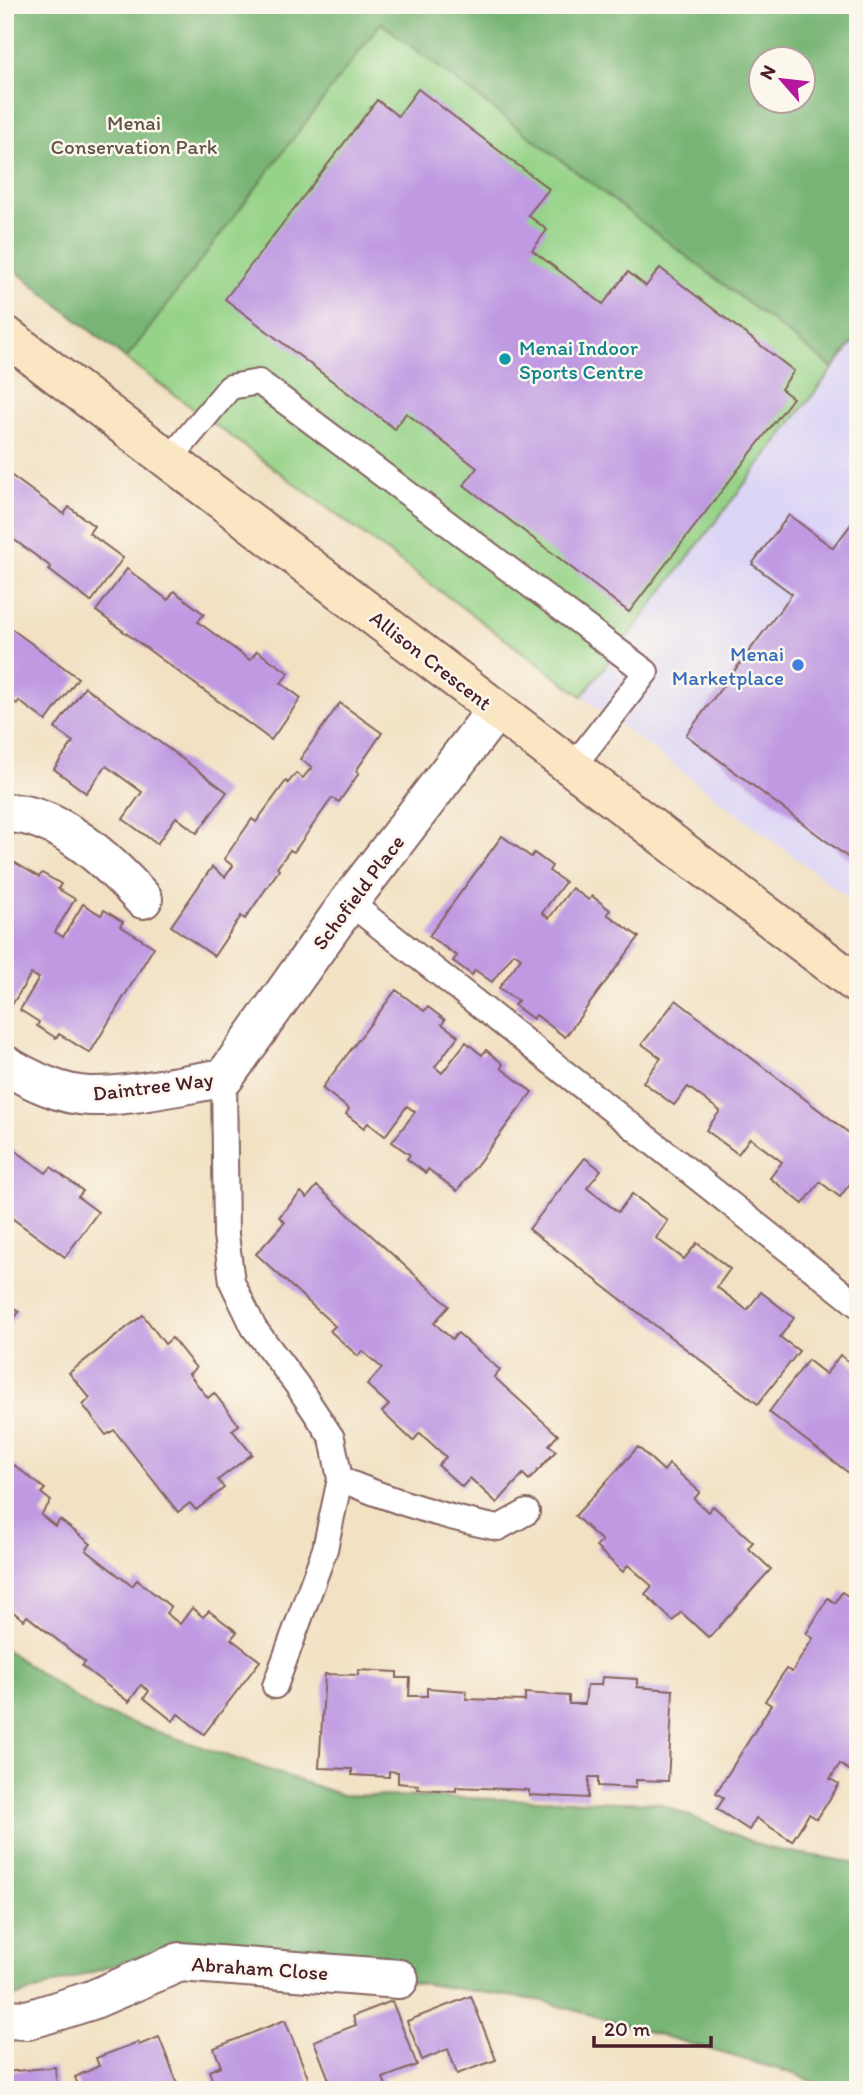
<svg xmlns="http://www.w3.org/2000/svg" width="863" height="2095" viewBox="0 0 863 2095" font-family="Itim,sans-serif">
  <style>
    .built { fill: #ddd5f6 }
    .green { fill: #96d388; stroke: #70795a; stroke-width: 2; fill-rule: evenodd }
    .forest { fill: #78b574; stroke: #616a50; stroke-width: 2; fill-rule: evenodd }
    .building { fill: #bf9ae2 }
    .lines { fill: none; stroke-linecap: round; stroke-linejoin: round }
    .lane-casing { stroke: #856360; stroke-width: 28 }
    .street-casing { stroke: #856360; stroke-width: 42 }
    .secondary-casing { stroke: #856360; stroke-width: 42 }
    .lane { stroke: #fff; stroke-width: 24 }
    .street { stroke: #fff; stroke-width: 38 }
    .secondary { stroke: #fbe6c4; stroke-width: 38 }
    .culture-dot { fill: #0f9aa8; stroke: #fbf7ec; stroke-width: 2.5 }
    .shop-dot { fill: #3f7fe0; stroke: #fbf7ec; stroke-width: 2.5 }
    .labels { text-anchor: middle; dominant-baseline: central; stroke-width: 5; stroke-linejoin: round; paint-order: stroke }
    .park-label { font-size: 21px; fill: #615547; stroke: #fbf7ec }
    .culture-label { font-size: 21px; fill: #0d838f; stroke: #fbf7ec; text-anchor: start }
    .shop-label { font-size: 21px; fill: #366cbe; stroke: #fbf7ec; text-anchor: end }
    .street-label { font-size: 21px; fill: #4a1f2b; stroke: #fbf7ec }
  </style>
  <rect width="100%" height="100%" fill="#fbf7ec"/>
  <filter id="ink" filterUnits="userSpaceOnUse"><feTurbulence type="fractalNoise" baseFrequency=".0143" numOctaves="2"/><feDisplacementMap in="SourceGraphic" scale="14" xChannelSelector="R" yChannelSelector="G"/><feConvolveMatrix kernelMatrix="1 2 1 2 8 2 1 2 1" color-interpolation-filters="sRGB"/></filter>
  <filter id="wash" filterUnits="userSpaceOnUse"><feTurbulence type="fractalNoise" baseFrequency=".00686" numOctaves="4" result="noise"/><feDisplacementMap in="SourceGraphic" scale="28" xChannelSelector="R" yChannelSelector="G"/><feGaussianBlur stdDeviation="1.57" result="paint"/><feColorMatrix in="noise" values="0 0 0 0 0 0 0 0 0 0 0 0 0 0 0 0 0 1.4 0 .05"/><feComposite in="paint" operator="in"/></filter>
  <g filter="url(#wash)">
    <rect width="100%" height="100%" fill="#f2e1c3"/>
    <path class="built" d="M 858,336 L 858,905 L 582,696 Z"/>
    <path class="green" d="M 5,5 L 858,5 L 858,336 L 582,696 L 126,359 L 5,262 ZM 762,60 L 804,60 L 804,102 L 762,102 Z"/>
    <g class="forest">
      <path d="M 5,5 L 858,5 L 858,336 L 833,368 L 381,23 L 126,359 L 5,262 ZM 762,60 L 804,60 L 804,102 L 762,102 Z"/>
      <path d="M 5,1649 L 94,1710 L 342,1795 L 658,1803 L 767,1848 L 858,1863 L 858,2090 L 836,2090 L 791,2073 L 543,2001 L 171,1947 L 5,2000 Z"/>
    </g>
    <g id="blocks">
      <g class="building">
        <path d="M 418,89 L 549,189 L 528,215 L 547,230 L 532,250 L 603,304 L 628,272 L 646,286 L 660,268 L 794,371 L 781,389 L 793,398 L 629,612 L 464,485 L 477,468 L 406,413 L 395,429 L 225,299 L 377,100 L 398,116 Z"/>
        <path d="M 5,471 L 64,514 L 69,507 L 94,526 L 89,533 L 123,558 L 91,602 L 49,570 L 51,567 L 5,533 Z"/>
        <path d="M 789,515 L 833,548 L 858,515 L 858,865 L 686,735 L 792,594 L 752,564 Z"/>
        <path d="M 127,569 L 168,600 L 174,591 L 204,614 L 198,622 L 250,660 L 257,651 L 289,673 L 281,683 L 301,698 L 271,740 L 96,611 Z"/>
        <path d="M 5,624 L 78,678 L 46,721 L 19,701 L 17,704 L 5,696 Z"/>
        <path d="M 85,687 L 227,792 L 197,833 L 176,817 L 157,844 L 123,819 L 142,792 L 106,766 L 86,793 L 54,769 L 73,742 L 55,728 Z"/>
        <path d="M 340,703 L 382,733 L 356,771 L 359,773 L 339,802 L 332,798 L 294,852 L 290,850 L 277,868 L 279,870 L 245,919 L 241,916 L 214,956 L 171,926 L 212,867 L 225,877 L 233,866 L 224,859 L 252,819 L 256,822 L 286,781 L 288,783 L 296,773 L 303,778 L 312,767 L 300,759 Z"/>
        <path d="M 502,836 L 531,857 L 534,853 L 552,866 L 549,871 L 565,882 L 542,913 L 549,918 L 572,888 L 589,900 L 592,896 L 610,910 L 607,914 L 639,937 L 565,1037 L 536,1015 L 533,1019 L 514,1005 L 518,1001 L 499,988 L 521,958 L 514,953 L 492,982 L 475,970 L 472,975 L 453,961 L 457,956 L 429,936 Z"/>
        <path d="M 9,859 L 39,877 L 42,873 L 61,884 L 58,889 L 75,899 L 55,932 L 63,937 L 83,904 L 101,915 L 104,910 L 123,922 L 120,926 L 154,947 L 90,1053 L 59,1034 L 56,1038 L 37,1026 L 39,1022 L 20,1010 L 39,978 L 31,974 L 12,1005 L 5,1001 L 5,865 Z"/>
        <path d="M 396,990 L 424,1011 L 428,1007 L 445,1020 L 442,1024 L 458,1036 L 435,1067 L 442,1073 L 466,1042 L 482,1055 L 486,1050 L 503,1064 L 501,1068 L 532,1092 L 457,1191 L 428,1169 L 426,1173 L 407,1159 L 410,1155 L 392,1142 L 415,1112 L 407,1106 L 385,1136 L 368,1123 L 364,1128 L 346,1114 L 349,1109 L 322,1088 Z"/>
        <path d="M 676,1000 L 858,1140 L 858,1173 L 840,1197 L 820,1182 L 803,1204 L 770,1178 L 782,1162 L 750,1138 L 738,1154 L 706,1130 L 720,1111 L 688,1087 L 674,1105 L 643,1082 L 661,1058 L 642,1044 Z"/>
        <path d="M 5,1143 L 46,1173 L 51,1167 L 83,1191 L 78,1197 L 98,1212 L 65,1257 L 5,1213 Z"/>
        <path d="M 585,1158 L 601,1170 L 587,1188 L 618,1212 L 632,1194 L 668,1221 L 656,1238 L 684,1259 L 697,1243 L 730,1269 L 717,1287 L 747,1310 L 761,1292 L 794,1318 L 780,1337 L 799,1351 L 758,1404 L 529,1229 Z"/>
        <path d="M 317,1186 L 449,1306 L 434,1323 L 452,1339 L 458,1333 L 500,1370 L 494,1377 L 558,1435 L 549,1445 L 556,1451 L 529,1480 L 523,1474 L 497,1503 L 470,1478 L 462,1487 L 438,1465 L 446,1457 L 420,1433 L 413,1441 L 382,1412 L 389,1405 L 367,1385 L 382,1368 L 362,1351 L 358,1356 L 330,1331 L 335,1326 L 256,1254 L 285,1222 L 279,1217 L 301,1192 L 307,1198 Z"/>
        <path d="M 5,1302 L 19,1312 L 5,1330 Z"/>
        <path d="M 143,1315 L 165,1344 L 172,1338 L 196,1368 L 189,1374 L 208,1398 L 214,1393 L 239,1425 L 232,1430 L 252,1454 L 218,1480 L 224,1488 L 196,1510 L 190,1503 L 178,1512 L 114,1430 L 106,1435 L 83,1405 L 90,1398 L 69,1373 Z"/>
        <path d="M 840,1355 L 858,1369 L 858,1480 L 769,1412 L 808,1360 L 826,1374 Z"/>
        <path d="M 638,1447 L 664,1471 L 669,1464 L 700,1492 L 694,1499 L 708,1512 L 713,1506 L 753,1542 L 748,1548 L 771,1569 L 709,1638 L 681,1612 L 673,1621 L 645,1594 L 652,1586 L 628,1565 L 623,1572 L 596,1547 L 602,1541 L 575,1516 Z"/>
        <path d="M 14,1465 L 45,1489 L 41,1493 L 51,1501 L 41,1515 L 55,1526 L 60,1520 L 91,1544 L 86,1550 L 132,1586 L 137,1580 L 171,1607 L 166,1613 L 180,1624 L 192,1608 L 203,1617 L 209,1611 L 237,1632 L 231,1639 L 260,1661 L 204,1734 L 178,1714 L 173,1721 L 144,1698 L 149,1691 L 141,1685 L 129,1702 L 82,1666 L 85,1662 L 27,1616 L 24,1620 L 5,1606 L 5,1466 L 10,1469 Z"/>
        <path d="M 842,1592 L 858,1603 L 858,1757 L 849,1770 L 840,1764 L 830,1779 L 839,1784 L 817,1819 L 809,1814 L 792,1841 L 756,1818 L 749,1830 L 717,1809 L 724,1798 L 716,1793 L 771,1705 L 765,1701 L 786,1669 L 792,1672 L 813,1638 L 806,1634 L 828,1598 L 835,1603 Z"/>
        <path d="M 358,1670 L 397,1672 L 397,1678 L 410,1678 L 409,1696 L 427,1696 L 427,1688 L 467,1691 L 466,1699 L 525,1701 L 525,1693 L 569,1696 L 569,1704 L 585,1704 L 587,1685 L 601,1685 L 602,1677 L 637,1679 L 637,1687 L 673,1690 L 668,1781 L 636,1780 L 636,1788 L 598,1786 L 598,1777 L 589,1777 L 588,1798 L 529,1795 L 529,1790 L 456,1787 L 456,1791 L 417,1789 L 418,1785 L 398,1783 L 398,1772 L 389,1771 L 389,1777 L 352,1775 L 352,1769 L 319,1768 L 325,1674 L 358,1675 Z"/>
        <path d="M 471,1996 L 496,2060 L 457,2074 L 448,2049 L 422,2060 L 407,2021 Z"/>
        <path d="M 392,2001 L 417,2065 L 383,2078 L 388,2090 L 333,2090 L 314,2041 L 356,2025 L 353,2016 Z"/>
        <path d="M 285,2020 L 310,2083 L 291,2090 L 216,2090 L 209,2071 L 221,2066 L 214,2048 Z"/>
        <path d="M 159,2037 L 180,2090 L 80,2090 L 75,2077 L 99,2066 L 96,2058 L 138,2042 L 139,2045 Z"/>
        <path d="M 55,2067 L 57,2090 L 5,2090 L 5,2072 Z"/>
      </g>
    </g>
  </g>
  <g filter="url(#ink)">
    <use href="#blocks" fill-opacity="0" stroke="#856360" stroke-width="2"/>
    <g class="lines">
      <defs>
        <g id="lane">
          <path d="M 169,460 L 230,387 L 259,382 L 646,672 L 572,768"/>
          <path d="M 349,902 L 858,1305"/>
          <path d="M 224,1078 L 226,1235 L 232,1282 L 254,1328 L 297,1385 L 332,1438 L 340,1479 L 325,1549 L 275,1686"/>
          <path d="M 340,1479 C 392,1501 443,1517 498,1528 L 527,1512"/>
        </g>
        <g id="street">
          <path d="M 5,813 C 59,813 109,862 143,899"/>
          <path d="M 5,1065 C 31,1080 60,1095 90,1096 C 129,1097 184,1084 224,1078 L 349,902 L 496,710"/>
          <path d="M 5,2019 L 28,2020 L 92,2000 L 180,1962 L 399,1979"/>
        </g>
        <path id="secondary" d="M 5,335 L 858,985"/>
      </defs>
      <use href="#lane" class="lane-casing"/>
      <use href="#street" class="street-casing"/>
      <use href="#secondary" class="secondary-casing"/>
      <use href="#lane" class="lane"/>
      <use href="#street" class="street"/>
      <use href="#secondary" class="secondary"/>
    </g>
  </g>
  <circle class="culture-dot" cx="505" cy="359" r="7"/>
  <circle class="shop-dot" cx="798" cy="665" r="7"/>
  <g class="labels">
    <g class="park-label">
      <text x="134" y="122">Menai<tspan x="134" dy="24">Conservation Park</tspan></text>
    </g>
    <g class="culture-label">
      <text x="519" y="347">Menai Indoor<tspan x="519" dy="24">Sports Centre</tspan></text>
    </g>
    <g class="shop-label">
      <text x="784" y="653">Menai<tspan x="784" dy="24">Marketplace</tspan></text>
    </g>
    <g class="street-label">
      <text transform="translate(431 660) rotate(38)">Allison Crescent</text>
      <text transform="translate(358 892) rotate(-53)">Schofield Place</text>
      <text transform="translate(153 1086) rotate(-7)">Daintree Way</text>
      <text transform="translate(260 1968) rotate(4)">Abraham Close</text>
    </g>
  </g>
  <rect width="863" height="2095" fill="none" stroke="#fbf7ec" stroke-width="28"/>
  <g transform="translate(782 80) rotate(298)"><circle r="33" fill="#fbf7ec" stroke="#b4a19f" stroke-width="2"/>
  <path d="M0-5L12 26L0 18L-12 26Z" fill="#b5179e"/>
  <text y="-10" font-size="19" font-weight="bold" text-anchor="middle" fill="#4a1f2b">N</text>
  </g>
  <path d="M594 2036v10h117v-10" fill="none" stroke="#4a1f2b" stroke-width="3.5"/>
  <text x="604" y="2036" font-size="21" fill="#4a1f2b" stroke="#fbf7ec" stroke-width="5" paint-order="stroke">20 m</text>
</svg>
